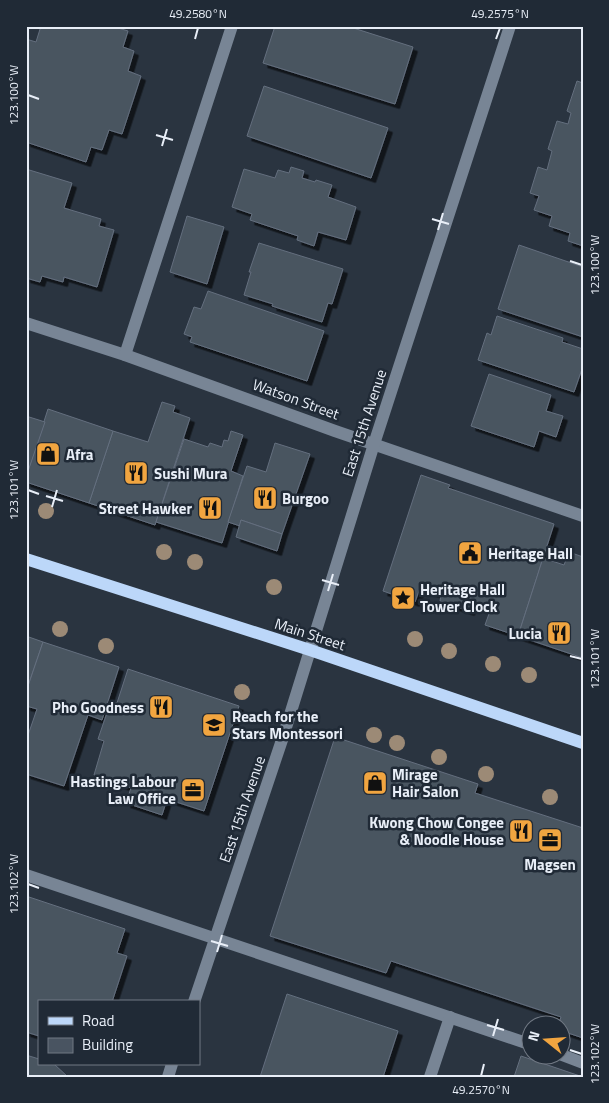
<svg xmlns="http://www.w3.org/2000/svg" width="609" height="1103" viewBox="0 0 609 1103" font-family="'Titillium Web',sans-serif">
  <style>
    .building { fill: #495461; stroke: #646f7e; filter: url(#shadow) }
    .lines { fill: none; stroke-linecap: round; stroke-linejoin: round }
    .minor { stroke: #788595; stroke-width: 12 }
    .major { stroke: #bcd7f9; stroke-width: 12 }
    .tree { fill: #9c8a76 }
    .ticks { fill: none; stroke: #e8eef7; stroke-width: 2 }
    .labels { text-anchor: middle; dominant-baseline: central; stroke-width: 5; stroke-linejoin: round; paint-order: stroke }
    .street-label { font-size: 15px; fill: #e8eef7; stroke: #202a36 }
    .poi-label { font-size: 15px; font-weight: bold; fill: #e8eef7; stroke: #202a36; text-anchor: start }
    .neatline { fill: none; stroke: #e8eef7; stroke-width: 2 }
    .ticks-label { font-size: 12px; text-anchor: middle; fill: #e8eef7 }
  </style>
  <defs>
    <filter id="shadow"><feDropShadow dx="4.5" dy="4.5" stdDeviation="0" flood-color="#0009"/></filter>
  </defs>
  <rect width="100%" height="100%" fill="#2a3440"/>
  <g class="building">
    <path d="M 41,26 L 112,26 L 128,31 L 123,47 L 134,51 L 128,71 L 141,76 L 122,134 L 109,130 L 102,150 L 91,147 L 86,162 L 26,142 L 26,39 L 36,42 Z"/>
    <path d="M 275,26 L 347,26 L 413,47 L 395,104 L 263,63 Z"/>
    <path d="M 577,81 L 583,83 L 583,246 L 568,241 L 570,233 L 549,226 L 552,216 L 534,210 L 539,196 L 530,193 L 538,167 L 547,170 L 552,151 L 548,149 L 557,121 L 568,124 L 571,113 L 567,111 Z"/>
    <path d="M 264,86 L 388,128 L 371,178 L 247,136 Z"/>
    <path d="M 291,167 L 304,171 L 302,178 L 315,182 L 316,180 L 332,185 L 328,197 L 356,207 L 346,240 L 318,232 L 314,246 L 297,240 L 298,236 L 250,220 L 252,214 L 232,207 L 244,169 L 275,178 L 278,170 L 289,173 Z"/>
    <path d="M 26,169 L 72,183 L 64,208 L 101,219 L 99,226 L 114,230 L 97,287 L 64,277 L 63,282 L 42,276 L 40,282 L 26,278 Z"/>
    <path d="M 187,216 L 224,227 L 207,284 L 170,272 Z"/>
    <path d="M 259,243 L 343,269 L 332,304 L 328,303 L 322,322 L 272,306 L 273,304 L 244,295 L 251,272 L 249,272 Z"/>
    <path d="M 519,245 L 583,267 L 583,337 L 498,309 Z"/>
    <path d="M 208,291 L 324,331 L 307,381 L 190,342 L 192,337 L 184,334 L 194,307 L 201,309 Z"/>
    <path d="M 497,316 L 563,338 L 562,342 L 583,349 L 583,366 L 574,392 L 478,360 L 487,333 L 491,335 Z"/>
    <path d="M 489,374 L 551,395 L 546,411 L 563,416 L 556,437 L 539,431 L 534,447 L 471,426 Z"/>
    <path d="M 162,402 L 175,406 L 173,412 L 190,418 L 155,525 L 89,503 L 113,431 L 148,442 Z"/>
    <path d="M 48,409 L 113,431 L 89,503 L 26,482 L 26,477 Z"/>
    <path d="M 26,416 L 45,422 L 26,477 Z"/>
    <path d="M 231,431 L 243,435 L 231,471 L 243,476 L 222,543 L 156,522 L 184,439 L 208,447 L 210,443 L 222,447 L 224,440 L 228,441 Z"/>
    <path d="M 275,443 L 310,454 L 282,534 L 241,520 L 240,526 L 228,522 L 247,466 L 266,472 Z"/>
    <path d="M 421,475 L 450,485 L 448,488 L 554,524 L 518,636 L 485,625 L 490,611 L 471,605 L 470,611 L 440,601 L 441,595 L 420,588 L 415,602 L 383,591 Z"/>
    <path d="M 241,520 L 282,534 L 277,551 L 236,537 Z"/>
    <path d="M 569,552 L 583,557 L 583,658 L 518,636 L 543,558 L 564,565 Z"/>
    <path d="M 26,636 L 43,642 L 26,692 Z"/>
    <path d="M 43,642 L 119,667 L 102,720 L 88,715 L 64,786 L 26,774 L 26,741 L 37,709 L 26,706 L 26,692 Z"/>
    <path d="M 128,669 L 239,706 L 204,811 L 167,799 L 162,815 L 126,803 L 131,788 L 94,775 L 104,741 L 98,739 L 111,701 L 117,703 Z"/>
    <path d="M 335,737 L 478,784 L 475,793 L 583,828 L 583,1038 L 562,1031 L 562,1026 L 558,1026 L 561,1017 L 391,961 L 386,973 L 270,936 Z"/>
    <path d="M 29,897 L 125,929 L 117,953 L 127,956 L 112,1002 L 39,1002 L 39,1036 L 26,1032 L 26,905 Z"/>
    <path d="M 287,994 L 398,1031 L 383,1077 L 260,1077 Z"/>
    <path d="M 26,1055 L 39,1059 L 39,1064 L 54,1064 L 68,1077 L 26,1077 Z"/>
    <path d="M 521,1056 L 583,1077 L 514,1077 Z"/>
  </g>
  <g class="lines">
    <g class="minor">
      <path d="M 26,323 L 125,355 L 335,431 L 583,516"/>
      <path d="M 125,355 L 232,26"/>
      <path d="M 26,875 L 532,1045"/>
      <path d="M 194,1002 L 284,734 L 374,444 L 510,26"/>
      <path d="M 562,1055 L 583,1063"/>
      <path d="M 168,1077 L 172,1064"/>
      <path d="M 430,1077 L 450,1017"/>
    </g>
    <path class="major" d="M 26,559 L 310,650 L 583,743"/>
  </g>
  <g class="tree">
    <circle cx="46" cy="511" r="8"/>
    <circle cx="164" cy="552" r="8"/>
    <circle cx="195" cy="562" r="8"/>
    <circle cx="274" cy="587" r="8"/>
    <circle cx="60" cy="629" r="8"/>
    <circle cx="415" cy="639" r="8"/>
    <circle cx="106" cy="646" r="8"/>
    <circle cx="449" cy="651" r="8"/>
    <circle cx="493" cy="664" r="8"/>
    <circle cx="529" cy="675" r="8"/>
    <circle cx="242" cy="692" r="8"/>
    <circle cx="374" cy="735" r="8"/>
    <circle cx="397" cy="743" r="8"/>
    <circle cx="439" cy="757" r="8"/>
    <circle cx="486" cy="774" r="8"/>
    <circle cx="550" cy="797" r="8"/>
  </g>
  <path class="ticks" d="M 195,39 L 198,28M 496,39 L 500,28M 28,95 L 39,99M 156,135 L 173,140M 162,146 L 167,129M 432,219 L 449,224M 438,230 L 443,213M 570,261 L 582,265M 28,490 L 39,494M 46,496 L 63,501M 52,507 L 57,490M 322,580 L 339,585M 328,591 L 333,574M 570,656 L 582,659M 28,884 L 39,888M 211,941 L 228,946M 217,952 L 222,935M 487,1025 L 504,1030M 493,1036 L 498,1019M 570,1050 L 582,1054M 481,1076 L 484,1064"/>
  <defs>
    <symbol id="shop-square" viewBox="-11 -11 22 22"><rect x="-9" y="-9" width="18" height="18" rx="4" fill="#f1a540" stroke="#202a36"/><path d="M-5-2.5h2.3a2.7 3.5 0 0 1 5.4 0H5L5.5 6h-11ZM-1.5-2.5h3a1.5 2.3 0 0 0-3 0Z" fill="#111"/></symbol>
    <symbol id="restaurant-square" viewBox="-11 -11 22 22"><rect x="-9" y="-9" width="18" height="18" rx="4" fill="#f1a540" stroke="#202a36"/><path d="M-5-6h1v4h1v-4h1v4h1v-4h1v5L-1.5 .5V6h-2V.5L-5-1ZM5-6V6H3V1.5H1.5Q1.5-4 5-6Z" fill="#111"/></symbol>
    <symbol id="civic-square" viewBox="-11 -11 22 22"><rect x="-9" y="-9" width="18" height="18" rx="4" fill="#f1a540" stroke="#202a36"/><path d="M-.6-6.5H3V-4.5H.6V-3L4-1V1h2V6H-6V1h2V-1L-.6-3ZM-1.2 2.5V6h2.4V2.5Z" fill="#111"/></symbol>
    <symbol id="sight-square" viewBox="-11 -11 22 22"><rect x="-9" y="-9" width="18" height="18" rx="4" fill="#f1a540" stroke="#202a36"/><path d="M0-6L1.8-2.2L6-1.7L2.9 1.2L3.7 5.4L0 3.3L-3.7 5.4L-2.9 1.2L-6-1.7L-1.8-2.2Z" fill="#111"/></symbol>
    <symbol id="school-square" viewBox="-11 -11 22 22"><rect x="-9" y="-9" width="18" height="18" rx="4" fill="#f1a540" stroke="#202a36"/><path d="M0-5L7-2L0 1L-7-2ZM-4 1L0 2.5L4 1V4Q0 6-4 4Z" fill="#111"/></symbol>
    <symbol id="office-square" viewBox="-11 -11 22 22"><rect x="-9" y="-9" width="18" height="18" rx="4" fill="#f1a540" stroke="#202a36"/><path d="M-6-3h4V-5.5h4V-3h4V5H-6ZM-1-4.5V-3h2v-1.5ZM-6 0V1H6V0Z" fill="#111"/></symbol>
  </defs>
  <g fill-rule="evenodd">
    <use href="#shop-square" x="34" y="440" width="28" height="28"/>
    <use href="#restaurant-square" x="122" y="459" width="28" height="28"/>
    <use href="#restaurant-square" x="251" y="484" width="28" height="28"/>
    <use href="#restaurant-square" x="196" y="494" width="28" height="28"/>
    <use href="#civic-square" x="456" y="539" width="28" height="28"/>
    <use href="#sight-square" x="389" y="584" width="28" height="28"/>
    <use href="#restaurant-square" x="545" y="619" width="28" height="28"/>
    <use href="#restaurant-square" x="147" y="693" width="28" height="28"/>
    <use href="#school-square" x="200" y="711" width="28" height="28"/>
    <use href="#shop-square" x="361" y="769" width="28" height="28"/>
    <use href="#office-square" x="179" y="776" width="28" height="28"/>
    <use href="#restaurant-square" x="507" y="817" width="28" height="28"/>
    <use href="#office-square" x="536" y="826" width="28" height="28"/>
  </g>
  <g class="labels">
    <g class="street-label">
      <text transform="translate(296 399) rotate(20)">Watson Street</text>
      <text transform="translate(364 423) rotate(-72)">East 15th Avenue</text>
      <text transform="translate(310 634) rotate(18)">Main Street</text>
      <text transform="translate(242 809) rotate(-71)">East 15th Avenue</text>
    </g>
    <g class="poi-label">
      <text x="66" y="454">Afra</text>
      <text x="154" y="473">Sushi Mura</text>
      <text x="282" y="498">Burgoo</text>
      <text x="192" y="508" text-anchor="end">Street Hawker</text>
      <text x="488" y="553">Heritage Hall</text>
      <text x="420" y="589">Heritage Hall<tspan x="420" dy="17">Tower Clock</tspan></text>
      <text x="542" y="633" text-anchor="end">Lucia</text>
      <text x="144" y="707" text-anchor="end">Pho Goodness</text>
      <text x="232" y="716">Reach for the<tspan x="232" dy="17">Stars Montessori</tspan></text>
      <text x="392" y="774">Mirage<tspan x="392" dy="17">Hair Salon</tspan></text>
      <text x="176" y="781" text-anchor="end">Hastings Labour<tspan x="176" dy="17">Law Office</tspan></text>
      <text x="504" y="822" text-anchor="end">Kwong Chow Congee<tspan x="504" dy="17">&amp; Noodle House</tspan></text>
      <text x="550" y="864" text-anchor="middle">Magsen</text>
    </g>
  </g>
  <rect width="609" height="1103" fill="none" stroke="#202a36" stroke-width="55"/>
  <rect x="38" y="1000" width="162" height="65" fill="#202a36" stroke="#707883"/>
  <rect x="48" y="1017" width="25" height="8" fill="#bcd7f9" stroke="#707883"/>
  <text x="82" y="1026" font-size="15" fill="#e8eef7">Road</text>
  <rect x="48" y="1038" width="25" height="15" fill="#495461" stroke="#707883"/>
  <text x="82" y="1050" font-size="15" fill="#e8eef7">Building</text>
  <g transform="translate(546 1040) rotate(287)"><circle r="24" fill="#202a36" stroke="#707883"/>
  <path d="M0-4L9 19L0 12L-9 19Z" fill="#f1a540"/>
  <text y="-8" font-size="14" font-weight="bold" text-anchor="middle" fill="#e8eef7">N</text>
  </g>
  <rect x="28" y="28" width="554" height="1048" class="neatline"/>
  <g class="ticks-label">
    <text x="198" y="18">49.2580°N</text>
    <text x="500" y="18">49.2575°N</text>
    <text transform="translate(14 95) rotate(-90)" y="4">123.100°W</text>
    <text transform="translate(595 265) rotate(-90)" y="4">123.100°W</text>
    <text transform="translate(14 490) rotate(-90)" y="4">123.101°W</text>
    <text transform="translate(595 659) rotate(-90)" y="4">123.101°W</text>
    <text transform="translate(14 884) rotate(-90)" y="4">123.102°W</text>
    <text transform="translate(595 1054) rotate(-90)" y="4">123.102°W</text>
    <text x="481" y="1094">49.2570°N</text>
  </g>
</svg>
